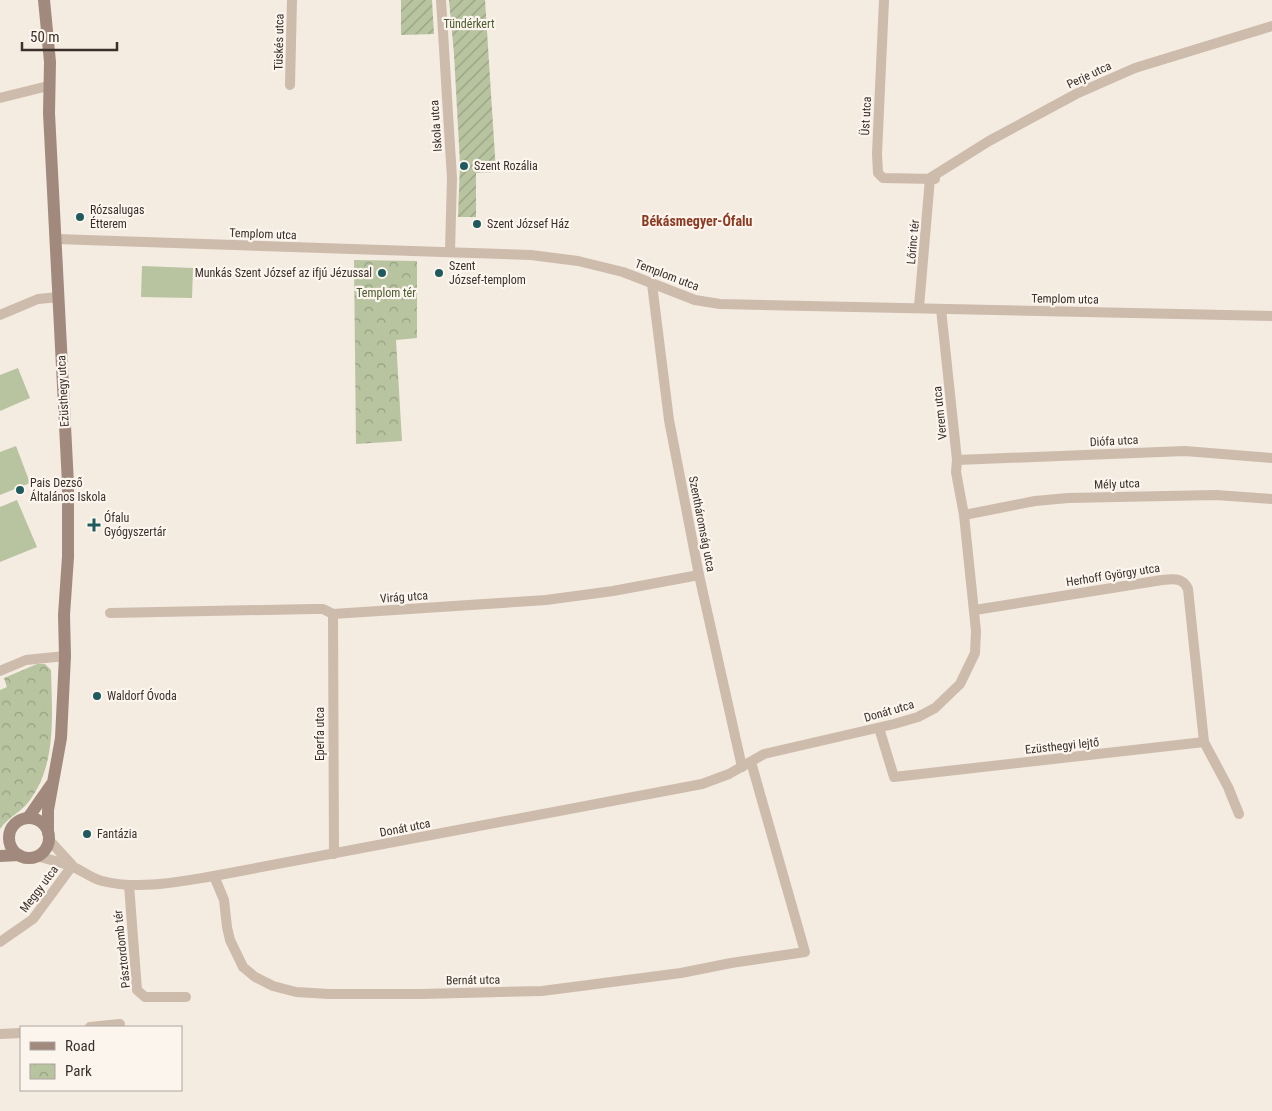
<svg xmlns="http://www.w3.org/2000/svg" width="1272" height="1111" viewBox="0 0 1272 1111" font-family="'Roboto Condensed',sans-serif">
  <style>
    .grass { fill: #b8c4a0 }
    .park { fill: url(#park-crowns) }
    .garden { fill: url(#garden-furrows) }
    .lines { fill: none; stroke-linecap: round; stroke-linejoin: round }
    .street { stroke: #cdbbac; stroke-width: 10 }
    .secondary { stroke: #a18a7d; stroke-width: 12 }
    .poi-dot { fill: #1f5a5e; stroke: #fbf5ee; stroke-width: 2 }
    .labels { text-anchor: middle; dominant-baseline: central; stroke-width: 4.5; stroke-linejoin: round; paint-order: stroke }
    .park-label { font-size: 12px; fill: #4a5a2e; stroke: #fbf5ee }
    .street-label { font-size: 12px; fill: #3b302b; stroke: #fbf5ee }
    .poi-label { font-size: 12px; fill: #3b302b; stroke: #fbf5ee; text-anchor: start }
    .neighbourhood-label { font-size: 14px; font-weight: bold; fill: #8c3b22; stroke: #fbf5ee }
  </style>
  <defs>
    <pattern id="park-crowns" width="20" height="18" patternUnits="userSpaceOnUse" patternTransform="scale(1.25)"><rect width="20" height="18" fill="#b8c4a0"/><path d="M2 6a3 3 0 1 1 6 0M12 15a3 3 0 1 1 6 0" fill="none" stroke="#97a083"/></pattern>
    <pattern id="garden-furrows" width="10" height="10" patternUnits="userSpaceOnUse" patternTransform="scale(1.25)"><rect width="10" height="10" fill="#b8c4a0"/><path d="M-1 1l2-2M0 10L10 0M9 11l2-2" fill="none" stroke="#97a083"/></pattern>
  </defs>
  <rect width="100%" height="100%" fill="#f4ebe1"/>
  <g class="grass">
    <path d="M 142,266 L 193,268 L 192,298 L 141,297 Z"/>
    <path d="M 18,368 L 30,398 L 0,411 L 0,375 Z"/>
    <path d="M 16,446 L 30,483 L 0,495 L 0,452 Z"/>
    <path d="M 17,500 L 37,547 L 0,562 L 0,507 Z"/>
  </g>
  <g class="park">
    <path d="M 354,260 L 417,261 L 417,338 L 396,340 L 402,441 L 356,444 Z"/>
    <path d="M 37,664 L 45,664 L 51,670 C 52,714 57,763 30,800 C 22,812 9,816 0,829 L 0,690 L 7,687 L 4,678 Z"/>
  </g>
  <g class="garden">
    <path d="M 401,0 L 432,0 L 434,34 L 401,35 Z"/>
    <path d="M 449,0 L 485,0 L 496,172 L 476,173 L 476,217 L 458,217 L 460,163 L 454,54 Z"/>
  </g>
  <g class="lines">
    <g class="street">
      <path d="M 441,0 L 452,178 L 450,251"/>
      <path d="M 884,0 L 877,154 L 878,173 L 883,178 L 935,179"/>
      <path d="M 290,85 L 292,0"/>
      <path d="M 0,98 L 48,86"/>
      <path d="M 56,239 L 531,255 L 578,261 L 623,272 L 695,300 L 720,304 L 1272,316"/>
      <path d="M 652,284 L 669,420 L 699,575 L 742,767"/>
      <path d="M 919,307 L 930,178 L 989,141 L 1076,94 L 1135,68 L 1272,26"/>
      <path d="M 0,315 L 38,299 L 59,297"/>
      <path d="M 957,460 L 1185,451 L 1272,458"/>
      <path d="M 964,515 L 1035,501 L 1068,498 L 1216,495 L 1272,499"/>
      <path d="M 975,610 L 1162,580 C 1173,579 1183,577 1188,589 L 1204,742"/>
      <path d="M 110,613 L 313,609 L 323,609 L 333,614 L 546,600 L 613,591 L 699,575"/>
      <path d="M 333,614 L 334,854"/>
      <path d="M 0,671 L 26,660 L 65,656"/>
      <path d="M 879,728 L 894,777 L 1204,742 L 1228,787 L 1239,814"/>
      <path d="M 49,840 L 72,865"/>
      <path d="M 37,856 C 48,859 60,862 71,866 C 82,870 90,878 102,881 C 139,890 177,882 214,876 L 702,784 L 729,774 L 764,754 L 894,724 L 918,717 L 935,708 L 960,684 L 975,653 L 976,631 L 964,515 L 956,472 L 957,460 L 941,309"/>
      <path d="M 214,876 L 224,900 L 227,927 L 230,940 L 243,967 L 255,977 L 273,986 L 296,992 L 329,994 L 421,994 L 542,991 L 681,973 L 731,963 L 805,952 L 751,762"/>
      <path d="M 129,885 L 137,990 L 145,997 L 186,997"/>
      <path d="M 0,942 L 33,919 L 72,866"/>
      <path d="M 90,1027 L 120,1024"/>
      <path d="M 0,1034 L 21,1033"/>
    </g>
    <g class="secondary">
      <path d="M 44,0 L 50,62 L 49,113 L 68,484 L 68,557 L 64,615 L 65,656 L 61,738 L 48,810 L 48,833"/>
      <path d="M 28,818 L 51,785"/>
      <circle cx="29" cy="838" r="20"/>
      <path d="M 0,856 L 19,855"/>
    </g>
  </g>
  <g class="poi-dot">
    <circle cx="464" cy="166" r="5"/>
    <circle cx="80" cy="217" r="5"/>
    <circle cx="477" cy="224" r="5"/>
    <circle cx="382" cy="273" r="5"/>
    <circle cx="439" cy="273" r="5"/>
    <circle cx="20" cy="490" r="5"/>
    <path d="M91.5 517.5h5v5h5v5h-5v5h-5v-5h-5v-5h5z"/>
    <circle cx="97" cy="696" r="5"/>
    <circle cx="87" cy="834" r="5"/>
  </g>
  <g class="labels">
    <g class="park-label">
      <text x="469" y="24">Tündérkert</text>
      <text x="386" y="293">Templom tér</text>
    </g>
    <g class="street-label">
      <text transform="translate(279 42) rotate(-89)">Tüskés utca</text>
      <text transform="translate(1089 75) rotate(-25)">Perje utca</text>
      <text transform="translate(866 116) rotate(-87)">Üst utca</text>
      <text transform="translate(436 126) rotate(-94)">Iskola utca</text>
      <text transform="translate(263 234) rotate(2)">Templom utca</text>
      <text transform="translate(913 242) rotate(-85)">Lőrinc tér</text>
      <text transform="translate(667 275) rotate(21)">Templom utca</text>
      <text transform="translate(1065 299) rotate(1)">Templom utca</text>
      <text transform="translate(63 391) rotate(-93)">Ezüsthegy utca</text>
      <text transform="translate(940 413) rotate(-96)">Verem utca</text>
      <text transform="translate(1114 441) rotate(-3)">Diófa utca</text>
      <text transform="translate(1117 484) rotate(-2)">Mély utca</text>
      <text transform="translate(702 524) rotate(79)">Szentháromság utca</text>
      <text transform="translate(1113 575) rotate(-9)">Herhoff György utca</text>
      <text transform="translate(404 597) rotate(-4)">Virág utca</text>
      <text transform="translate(889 711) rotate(-16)">Donát utca</text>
      <text transform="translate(320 734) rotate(-90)">Eperfa utca</text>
      <text transform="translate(1062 746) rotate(-6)">Ezüsthegyi lejtő</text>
      <text transform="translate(405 828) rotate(-11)">Donát utca</text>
      <text transform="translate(39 889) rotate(-53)">Meggy utca</text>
      <text transform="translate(122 949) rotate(-96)">Pásztordomb tér</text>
      <text transform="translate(473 980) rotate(-1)">Bernát utca</text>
    </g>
    <g class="poi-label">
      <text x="474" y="166">Szent Rozália</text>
      <text x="90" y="210">Rózsalugas<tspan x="90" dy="14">Étterem</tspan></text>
      <text x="487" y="224">Szent József Ház</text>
      <text x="449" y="266">Szent<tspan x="449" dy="14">József-templom</tspan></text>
      <text x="372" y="273" text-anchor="end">Munkás Szent József az ifjú Jézussal</text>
      <text x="30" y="483">Pais Dezső<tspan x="30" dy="14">Általános Iskola</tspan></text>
      <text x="104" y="518">Ófalu<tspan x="104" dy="14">Gyógyszertár</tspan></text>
      <text x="107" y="696">Waldorf Óvoda</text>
      <text x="97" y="834">Fantázia</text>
    </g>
    <g class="neighbourhood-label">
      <text x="697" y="221">Békásmegyer-Ófalu</text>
    </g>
  </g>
  <rect x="20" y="1026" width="162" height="65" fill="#fbf5ee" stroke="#aea6a0"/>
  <rect x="30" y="1042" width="25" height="8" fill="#a18a7d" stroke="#aea6a0"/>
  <text x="65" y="1051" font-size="15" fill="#3b302b">Road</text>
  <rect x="30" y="1064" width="25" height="15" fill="url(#park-crowns)" stroke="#aea6a0"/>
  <text x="65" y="1076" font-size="15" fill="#3b302b">Park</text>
  <path d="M22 42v8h95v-8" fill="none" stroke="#3b302b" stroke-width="2.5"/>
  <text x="30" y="42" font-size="15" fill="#3b302b" stroke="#fbf5ee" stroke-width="4" paint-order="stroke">50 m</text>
</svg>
